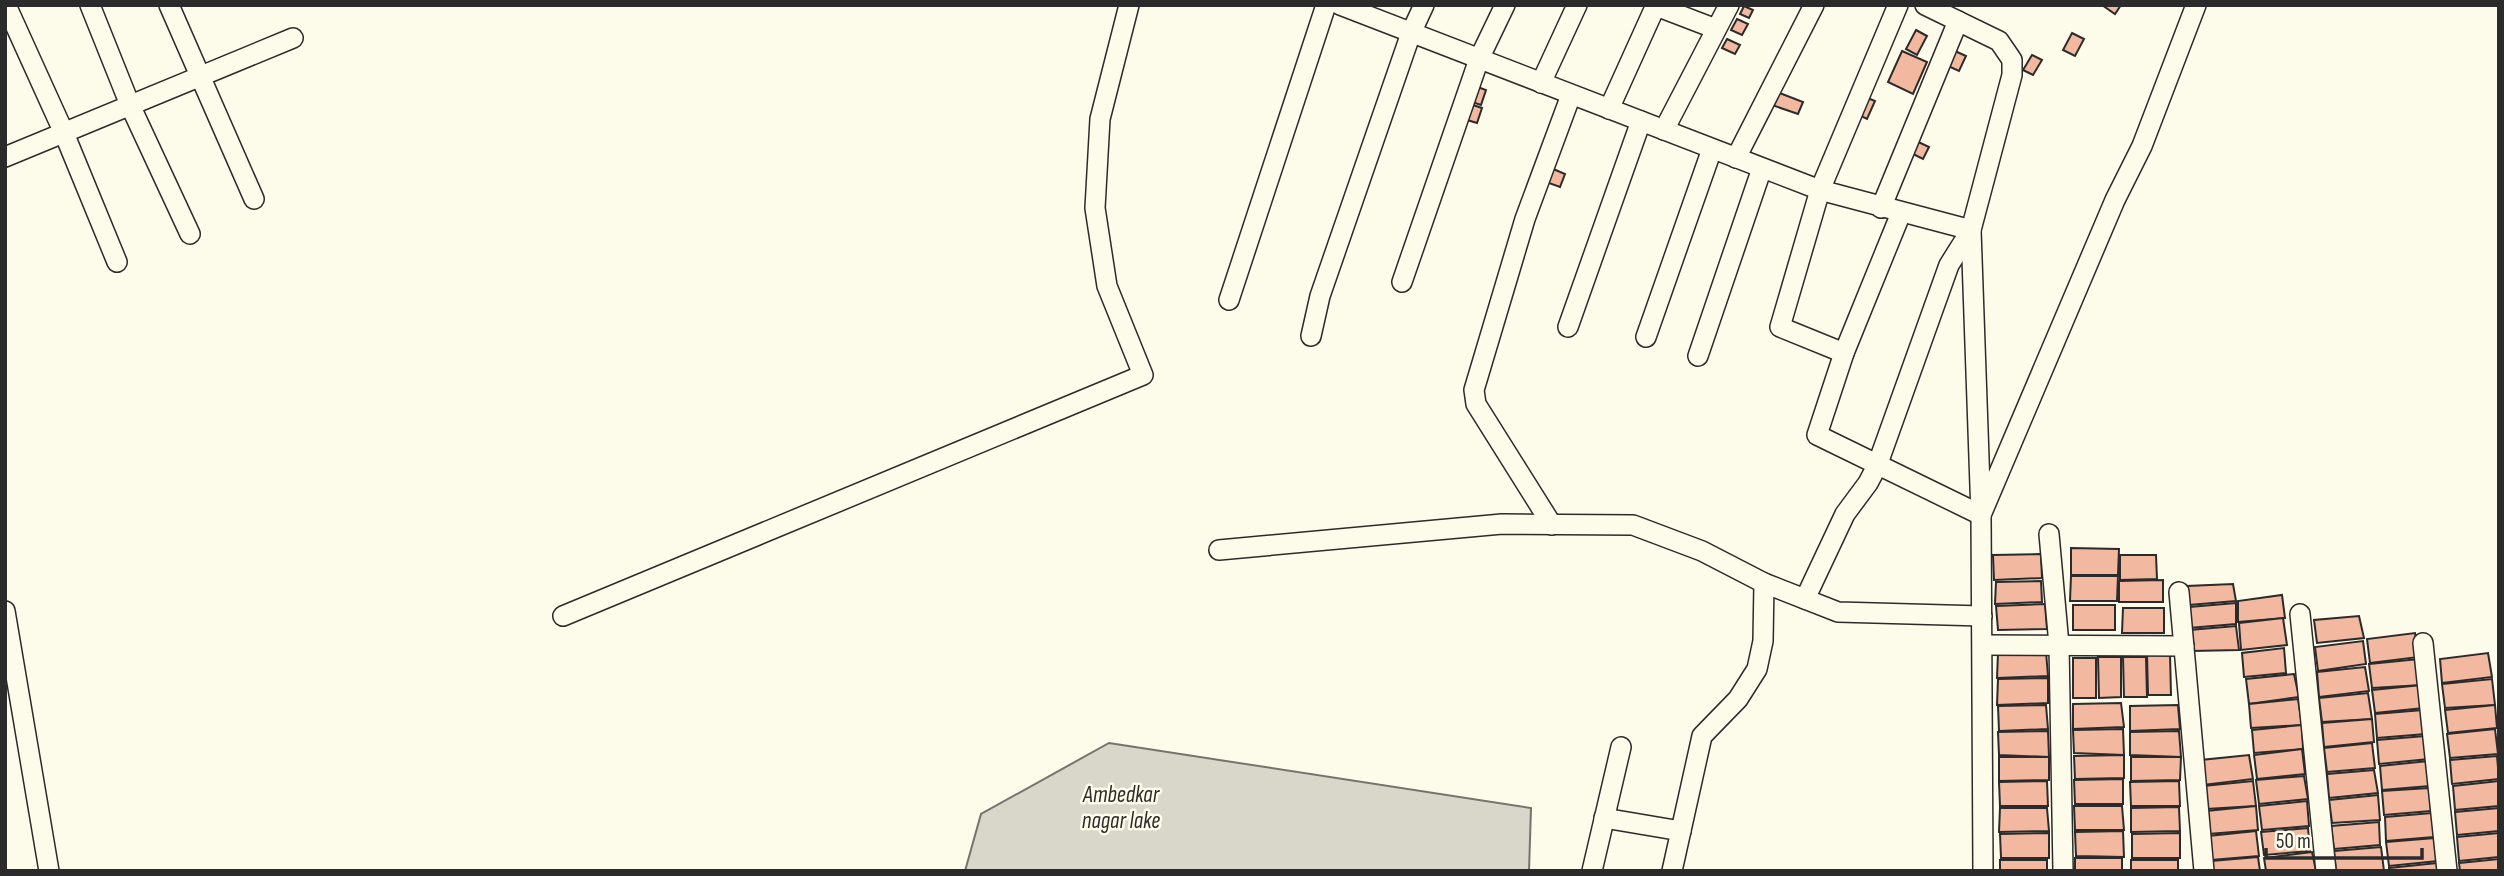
<svg xmlns="http://www.w3.org/2000/svg" width="2504" height="876" viewBox="0 0 2504 876" font-family="'Sofia Sans Condensed',sans-serif">
  <style>
    .water { fill: #d8d7c9; stroke: #74746e; stroke-width: 2 }
    .building { fill: #f2b8a0; stroke: #2b2b2b; stroke-width: 2 }
    .lines { fill: none; stroke-linecap: round; stroke-linejoin: round }
    .minor-casing { stroke: #2b2b2b; stroke-width: 22 }
    .minor { stroke: #fdfbea; stroke-width: 19 }
    .labels { text-anchor: middle; dominant-baseline: central; stroke-width: 5; stroke-linejoin: round; paint-order: stroke }
    .water-label { font-size: 23px; font-style: italic; fill: #2b2b2b; stroke: #fdfbea }
  </style>
  <rect width="100%" height="100%" fill="#fdfbea"/>
  <path class="water" d="M 1109,743 L 1531,808 L 1529,871 L 965,871 L 981,814 Z"/>
  <g class="building">
    <path d="M 2102,5 L 2121,5 L 2115,14 Z"/>
    <path d="M 1744,6 L 1753,10 L 1749,18 L 1740,14 Z"/>
    <path d="M 1737,19 L 1748,24 L 1742,35 L 1731,30 Z"/>
    <path d="M 1916,30 L 1927,36 L 1917,55 L 1906,49 Z"/>
    <path d="M 2072,33 L 2084,39 L 2075,56 L 2063,50 Z"/>
    <path d="M 1727,39 L 1740,45 L 1735,54 L 1722,48 Z"/>
    <path d="M 1902,51 L 1927,62 L 1913,94 L 1888,82 Z"/>
    <path d="M 1955,51 L 1966,56 L 1959,71 L 1948,66 Z"/>
    <path d="M 2032,55 L 2042,60 L 2033,75 L 2023,70 Z"/>
    <path d="M 1475,86 L 1486,90 L 1481,105 L 1469,101 Z"/>
    <path d="M 1777,92 L 1803,102 L 1798,114 L 1772,105 Z"/>
    <path d="M 1863,96 L 1875,101 L 1867,119 L 1855,113 Z"/>
    <path d="M 1470,104 L 1482,108 L 1477,123 L 1464,119 Z"/>
    <path d="M 1914,140 L 1929,147 L 1923,159 L 1909,152 Z"/>
    <path d="M 1551,168 L 1565,174 L 1560,187 L 1546,182 Z"/>
    <path d="M 2071,548 L 2119,549 L 2118,575 L 2071,575 Z"/>
    <path d="M 2041,554 L 2042,578 L 1994,580 L 1993,555 Z"/>
    <path d="M 2120,555 L 2156,555 L 2157,579 L 2120,580 Z"/>
    <path d="M 2071,576 L 2118,576 L 2117,601 L 2070,601 Z"/>
    <path d="M 2163,580 L 2163,602 L 2119,602 L 2119,581 Z"/>
    <path d="M 2041,581 L 2042,602 L 1995,604 L 1996,582 Z"/>
    <path d="M 2233,584 L 2236,601 L 2189,605 L 2187,586 Z"/>
    <path d="M 2282,595 L 2285,618 L 2238,622 L 2238,601 Z"/>
    <path d="M 2236,603 L 2236,624 L 2189,628 L 2189,607 Z"/>
    <path d="M 2045,604 L 2047,629 L 1998,630 L 1996,606 Z"/>
    <rect x="2073" y="605" width="42" height="25"/>
    <path d="M 2123,608 L 2164,608 L 2164,633 L 2122,633 Z"/>
    <path d="M 2359,616 L 2364,638 L 2317,643 L 2314,620 Z"/>
    <path d="M 2283,618 L 2287,645 L 2241,650 L 2239,623 Z"/>
    <path d="M 2236,626 L 2239,650 L 2192,651 L 2189,630 Z"/>
    <path d="M 2415,633 L 2419,657 L 2370,663 L 2367,639 Z"/>
    <path d="M 2363,641 L 2366,664 L 2318,671 L 2315,647 Z"/>
    <path d="M 2284,648 L 2286,673 L 2244,677 L 2242,653 Z"/>
    <path d="M 2046,652 L 2048,676 L 1997,678 L 1998,654 Z"/>
    <path d="M 2488,653 L 2492,677 L 2442,683 L 2440,659 Z"/>
    <path d="M 2147,654 L 2170,654 L 2171,695 L 2148,695 Z"/>
    <path d="M 2098,657 L 2121,657 L 2121,697 L 2099,698 Z"/>
    <path d="M 2123,657 L 2146,657 L 2147,697 L 2124,697 Z"/>
    <rect x="2073" y="658" width="23" height="40"/>
    <path d="M 2419,659 L 2422,685 L 2372,688 L 2369,664 Z"/>
    <path d="M 2365,667 L 2369,691 L 2319,697 L 2317,672 Z"/>
    <path d="M 2294,674 L 2299,697 L 2249,704 L 2246,679 Z"/>
    <path d="M 2048,678 L 2048,703 L 1997,705 L 1998,679 Z"/>
    <path d="M 2492,679 L 2495,705 L 2445,708 L 2442,684 Z"/>
    <path d="M 2422,685 L 2424,708 L 2375,713 L 2372,690 Z"/>
    <path d="M 2368,693 L 2372,719 L 2322,722 L 2319,698 Z"/>
    <path d="M 2298,699 L 2302,725 L 2251,728 L 2249,704 Z"/>
    <path d="M 2121,703 L 2124,727 L 2073,729 L 2073,704 Z"/>
    <path d="M 2046,705 L 2048,729 L 1999,731 L 1998,706 Z"/>
    <path d="M 2178,705 L 2180,729 L 2130,731 L 2130,706 Z"/>
    <path d="M 2495,705 L 2497,728 L 2448,733 L 2445,710 Z"/>
    <path d="M 2423,710 L 2426,734 L 2377,738 L 2375,714 Z"/>
    <path d="M 2372,719 L 2374,742 L 2324,747 L 2322,723 Z"/>
    <path d="M 2302,725 L 2303,749 L 2254,753 L 2252,730 Z"/>
    <path d="M 2123,729 L 2124,755 L 2074,753 L 2073,730 Z"/>
    <path d="M 2495,729 L 2498,754 L 2450,758 L 2447,734 Z"/>
    <path d="M 2048,731 L 2049,757 L 1999,755 L 1998,732 Z"/>
    <path d="M 2179,731 L 2181,757 L 2130,755 L 2130,732 Z"/>
    <path d="M 2425,736 L 2429,759 L 2379,764 L 2377,740 Z"/>
    <path d="M 2372,743 L 2375,768 L 2327,772 L 2324,748 Z"/>
    <path d="M 2302,749 L 2305,774 L 2257,779 L 2254,755 Z"/>
    <path d="M 2124,755 L 2124,778 L 2075,779 L 2074,756 Z"/>
    <path d="M 2249,755 L 2253,779 L 2203,785 L 2201,760 Z"/>
    <path d="M 2497,756 L 2499,779 L 2452,784 L 2450,760 Z"/>
    <path d="M 1999,757 L 2049,757 L 2049,780 L 1999,781 Z"/>
    <path d="M 2131,757 L 2181,757 L 2180,780 L 2131,781 Z"/>
    <path d="M 2428,761 L 2430,786 L 2382,790 L 2380,766 Z"/>
    <path d="M 2374,770 L 2378,793 L 2329,798 L 2327,774 Z"/>
    <path d="M 2304,776 L 2308,799 L 2259,804 L 2256,780 Z"/>
    <path d="M 2123,779 L 2123,804 L 2075,804 L 2074,780 Z"/>
    <path d="M 2047,781 L 2048,806 L 2000,806 L 1999,782 Z"/>
    <path d="M 2179,781 L 2180,806 L 2131,806 L 2130,782 Z"/>
    <path d="M 2253,781 L 2256,806 L 2206,809 L 2203,786 Z"/>
    <path d="M 2499,781 L 2499,806 L 2455,810 L 2453,786 Z"/>
    <path d="M 2429,788 L 2431,811 L 2384,815 L 2382,791 Z"/>
    <path d="M 2378,795 L 2380,820 L 2332,823 L 2329,800 Z"/>
    <path d="M 2307,801 L 2309,826 L 2262,830 L 2259,806 Z"/>
    <path d="M 2074,806 L 2122,806 L 2124,830 L 2075,830 Z"/>
    <path d="M 2256,806 L 2258,830 L 2208,834 L 2206,811 Z"/>
    <path d="M 2179,807 L 2180,831 L 2131,832 L 2131,808 Z"/>
    <path d="M 2000,808 L 2047,808 L 2049,831 L 1999,832 Z"/>
    <path d="M 2499,808 L 2499,831 L 2457,835 L 2455,812 Z"/>
    <path d="M 2432,813 L 2434,837 L 2386,841 L 2385,817 Z"/>
    <path d="M 2379,822 L 2380,845 L 2334,849 L 2331,826 Z"/>
    <path d="M 2308,828 L 2310,851 L 2264,855 L 2261,832 Z"/>
    <path d="M 2123,831 L 2124,857 L 2076,856 L 2075,832 Z"/>
    <path d="M 2256,831 L 2259,856 L 2211,860 L 2208,836 Z"/>
    <path d="M 2049,833 L 2049,858 L 2001,858 L 2000,834 Z"/>
    <path d="M 2180,833 L 2180,858 L 2132,858 L 2132,834 Z"/>
    <path d="M 2499,833 L 2499,857 L 2459,861 L 2457,837 Z"/>
    <path d="M 2435,838 L 2438,861 L 2389,866 L 2386,842 Z"/>
    <path d="M 2381,847 L 2384,871 L 2336,871 L 2334,851 Z"/>
    <path d="M 2312,852 L 2316,871 L 2266,871 L 2264,858 Z"/>
    <path d="M 2258,857 L 2260,871 L 2212,871 L 2211,861 Z"/>
    <rect x="2075" y="858" width="47" height="13"/>
    <path d="M 2499,859 L 2499,871 L 2460,871 L 2459,863 Z"/>
    <rect x="2000" y="860" width="47" height="11"/>
    <rect x="2131" y="860" width="47" height="11"/>
    <path d="M 2437,863 L 2438,871 L 2389,871 L 2389,868 Z"/>
  </g>
  <g class="lines">
    <defs>
      <g id="minor">
        <path d="M 6,5 L 64,133 L 117,262"/>
        <path d="M 90,5 L 130,105 L 190,234"/>
        <path d="M 169,5 L 254,199"/>
        <path d="M 1340,5 L 1820,190 L 1971,230 L 1949,265 L 1877,466 L 1868,483 L 1845,514 L 1805,599"/>
        <path d="M 1925,5 L 1999,41 L 2012,60 L 2012,75 L 1971,230 L 1981,515 L 1983,871"/>
        <path d="M 1656,6 L 1716,29"/>
        <path d="M 1541,83 L 1577,5"/>
        <path d="M 1609,109 L 1656,5"/>
        <path d="M 1664,130 L 1729,5"/>
        <path d="M 5,157 L 293,38"/>
        <path d="M 1736,158 L 1814,5"/>
        <path d="M 1881,208 L 1958,21"/>
        <path d="M 1901,213 L 1844,353 L 1817,435 L 1981,515 L 2115,200 L 2142,146 L 2196,5"/>
        <path d="M 1402,282 L 1479,59 L 1505,5"/>
        <path d="M 1229,300 L 1326,5"/>
        <path d="M 1568,327 L 1641,121"/>
        <path d="M 1311,336 L 1320,296 L 1411,33 L 1424,5"/>
        <path d="M 1646,337 L 1712,149"/>
        <path d="M 1844,353 L 1780,327 L 1820,190 L 1898,5"/>
        <path d="M 1698,356 L 1762,168"/>
        <path d="M 1552,525 L 1476,404 L 1474,390 L 1525,219 L 1571,95"/>
        <path d="M 2049,534 L 2059,645 L 2063,871"/>
        <path d="M 1219,550 L 1502,524 L 1633,525 L 1702,551 L 1764,583"/>
        <path d="M 2179,592 L 2204,871"/>
        <path d="M 5,611 L 49,871"/>
        <path d="M 2300,614 L 2326,871"/>
        <path d="M 563,616 L 1143,375 L 1107,286 L 1095,208 L 1100,119 L 1129,5"/>
        <path d="M 2423,643 L 2447,871"/>
        <path d="M 1983,645 L 2184,646"/>
        <path d="M 1604,818 L 1681,831"/>
        <path d="M 1592,871 L 1621,747"/>
        <path d="M 1672,871 L 1702,736 L 1738,699 L 1757,669 L 1763,641 L 1764,583 L 1838,612 L 1982,616"/>
      </g>
    </defs>
    <use href="#minor" class="minor-casing"/>
    <use href="#minor" class="minor"/>
  </g>
  <g class="labels">
    <g class="water-label">
      <text x="1121" y="795">Ambedkar<tspan x="1121" dy="26">nagar lake</tspan></text>
    </g>
  </g>
  <rect width="2504" height="876" fill="none" stroke="#2b2b2b" stroke-width="14"/>
  <path d="M2266 848v10h156v-10" fill="none" stroke="#2b2b2b" stroke-width="3.5"/>
  <text x="2276" y="848" font-size="21" fill="#2b2b2b" stroke="#fdfbea" stroke-width="5" paint-order="stroke">50 m</text>
</svg>
